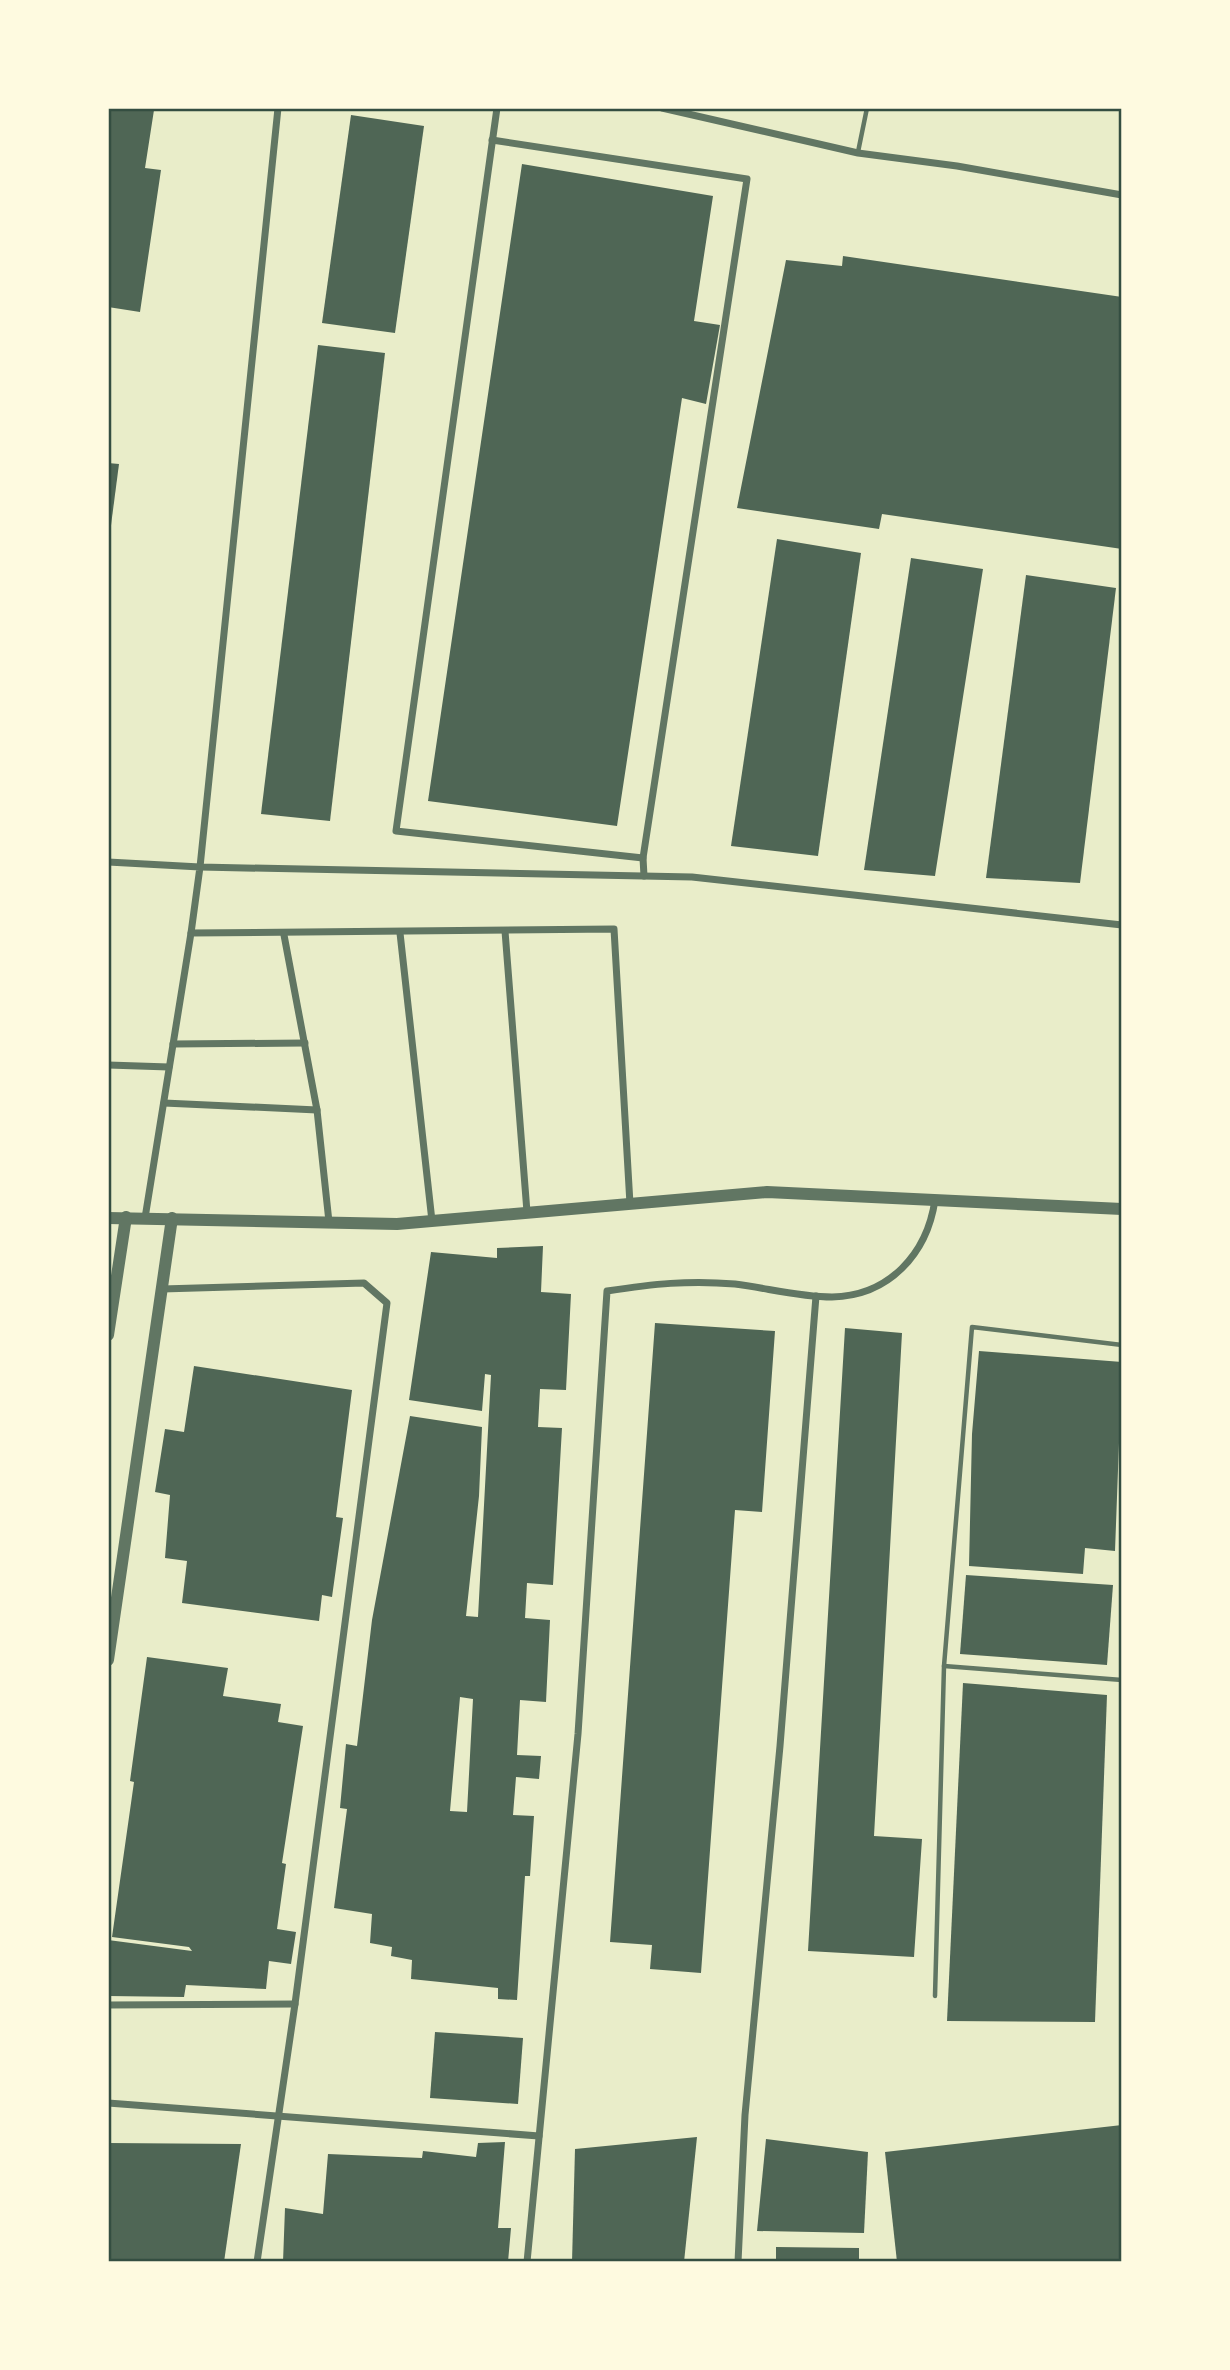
<svg xmlns="http://www.w3.org/2000/svg" width="1230" height="2370" viewBox="0 0 1230 2370" font-family="'Fira Sans Condensed',sans-serif">
  <style>
    .building { fill: #4f6655; fill-rule: evenodd }
    .lines { fill: none; stroke-linecap: round; stroke-linejoin: round }
    .service { stroke: #617663; stroke-width: 4.5 }
    .minor { stroke: #617663; stroke-width: 7 }
    .tertiary { stroke: #617663; stroke-width: 12 }
    .neatline { fill: none; stroke: #344e41; stroke-width: 2.5 }
  </style>
  <rect width="100%" height="100%" fill="#e9edc9"/>
  <g class="building">
    <path d="M 108,108 L 154,110 L 145,168 L 161,170 L 140,312 L 108,307 Z"/>
    <path d="M 351,115 L 424,126 L 395,333 L 322,323 Z"/>
    <path d="M 522,164 L 713,196 L 694,321 L 720,325 L 706,404 L 682,398 L 617,826 L 428,801 Z"/>
    <path d="M 843,256 L 1122,297 L 1122,549 L 882,514 L 879,529 L 737,508 L 786,260 L 842,266 Z"/>
    <path d="M 318,345 L 385,353 L 330,821 L 261,814 Z"/>
    <path d="M 108,463 L 119,464 L 110,533 L 108,533 Z"/>
    <path d="M 777,539 L 861,553 L 818,856 L 731,846 Z"/>
    <path d="M 911,558 L 983,569 L 935,876 L 864,870 Z"/>
    <path d="M 1026,575 L 1116,588 L 1080,883 L 986,878 Z"/>
    <path d="M 543,1246 L 541,1292 L 571,1294 L 566,1390 L 540,1389 L 538,1427 L 562,1428 L 553,1585 L 527,1583 L 525,1618 L 550,1620 L 546,1702 L 520,1700 L 517,1755 L 541,1756 L 539,1779 L 516,1777 L 513,1815 L 534,1816 L 530,1876 L 525,1876 L 517,2000 L 498,1999 L 498,1988 L 411,1979 L 412,1960 L 391,1956 L 392,1947 L 370,1943 L 372,1914 L 334,1908 L 347,1809 L 340,1808 L 346,1744 L 357,1746 L 372,1620 L 410,1416 L 482,1427 L 479,1496 L 466,1616 L 478,1617 L 491,1375 L 485,1374 L 482,1411 L 409,1400 L 431,1252 L 497,1258 L 497,1248 ZM 460,1697 L 473,1699 L 467,1812 L 450,1811 Z"/>
    <path d="M 655,1323 L 775,1331 L 762,1512 L 735,1510 L 701,1973 L 650,1969 L 652,1945 L 610,1942 Z"/>
    <path d="M 845,1328 L 902,1333 L 874,1836 L 922,1839 L 914,1957 L 808,1951 Z"/>
    <path d="M 979,1351 L 1122,1362 L 1115,1551 L 1085,1548 L 1083,1574 L 969,1566 L 972,1434 Z"/>
    <path d="M 194,1366 L 352,1390 L 336,1517 L 343,1518 L 332,1597 L 322,1595 L 319,1621 L 182,1603 L 187,1561 L 165,1558 L 170,1495 L 155,1492 L 165,1429 L 184,1432 Z"/>
    <path d="M 966,1575 L 1113,1585 L 1107,1665 L 960,1654 Z"/>
    <path d="M 147,1657 L 228,1668 L 223,1696 L 281,1704 L 278,1722 L 303,1726 L 282,1863 L 286,1864 L 277,1929 L 296,1932 L 291,1964 L 269,1961 L 266,1989 L 186,1985 L 184,1997 L 108,1996 L 108,1940 L 192,1951 L 189,1947 L 112,1937 L 134,1782 L 130,1781 Z"/>
    <path d="M 963,1683 L 1107,1695 L 1095,2022 L 947,2021 Z"/>
    <path d="M 435,2032 L 523,2038 L 518,2104 L 430,2098 Z"/>
    <path d="M 1122,2125 L 1122,2262 L 897,2262 L 885,2152 Z"/>
    <path d="M 697,2137 L 684,2262 L 572,2262 L 575,2149 Z"/>
    <path d="M 766,2139 L 868,2152 L 864,2233 L 757,2231 Z"/>
    <path d="M 505,2142 L 498,2228 L 511,2228 L 508,2262 L 283,2262 L 285,2208 L 323,2214 L 328,2154 L 422,2158 L 423,2151 L 476,2157 L 478,2143 Z"/>
    <path d="M 108,2143 L 241,2144 L 224,2262 L 108,2262 Z"/>
    <path d="M 776,2247 L 859,2248 L 859,2262 L 776,2262 Z"/>
  </g>
  <g class="lines">
    <g class="service">
      <path d="M 858,152 L 867,108"/>
      <path d="M 944,1666 L 1122,1680"/>
      <path d="M 935,1996 L 944,1666 L 972,1327 L 1122,1345"/>
    </g>
    <g class="minor">
      <path d="M 278,108 L 200,867 L 692,877 L 1122,925"/>
      <path d="M 497,108 L 396,831 L 643,858"/>
      <path d="M 662,108 L 858,153 L 957,166 L 1122,195"/>
      <path d="M 492,140 L 747,179 L 643,858 L 644,876"/>
      <path d="M 108,862 L 200,867 L 191,933"/>
      <path d="M 505,931 L 527,1212"/>
      <path d="M 400,933 L 432,1221"/>
      <path d="M 284,935 L 317,1110 L 329,1222"/>
      <path d="M 173,1044 L 305,1043"/>
      <path d="M 108,1065 L 169,1067"/>
      <path d="M 164,1103 L 317,1110"/>
      <path d="M 145,1218 L 191,933 L 614,929 L 630,1204"/>
      <path d="M 162,1289 L 364,1283 L 387,1303 L 295,2004 L 257,2262"/>
      <path d="M 108,2005 L 295,2004"/>
      <path d="M 108,2103 L 539,2136"/>
      <path d="M 527,2262 L 578,1734 L 607,1291 C 653,1284 688,1280 735,1284 C 767,1288 799,1297 832,1297 C 889,1296 927,1254 935,1200"/>
      <path d="M 738,2262 L 745,2115 L 780,1746 L 816,1296"/>
    </g>
    <g class="tertiary">
      <path d="M 108,1218 L 397,1224 L 767,1192 L 1122,1209"/>
      <path d="M 108,1335 L 126,1217"/>
      <path d="M 108,1660 L 172,1218"/>
    </g>
  </g>
  <rect width="1230" height="2370" fill="none" stroke="#fefae0" stroke-width="220"/>
  <rect x="110" y="110" width="1010" height="2150" class="neatline"/>
</svg>
